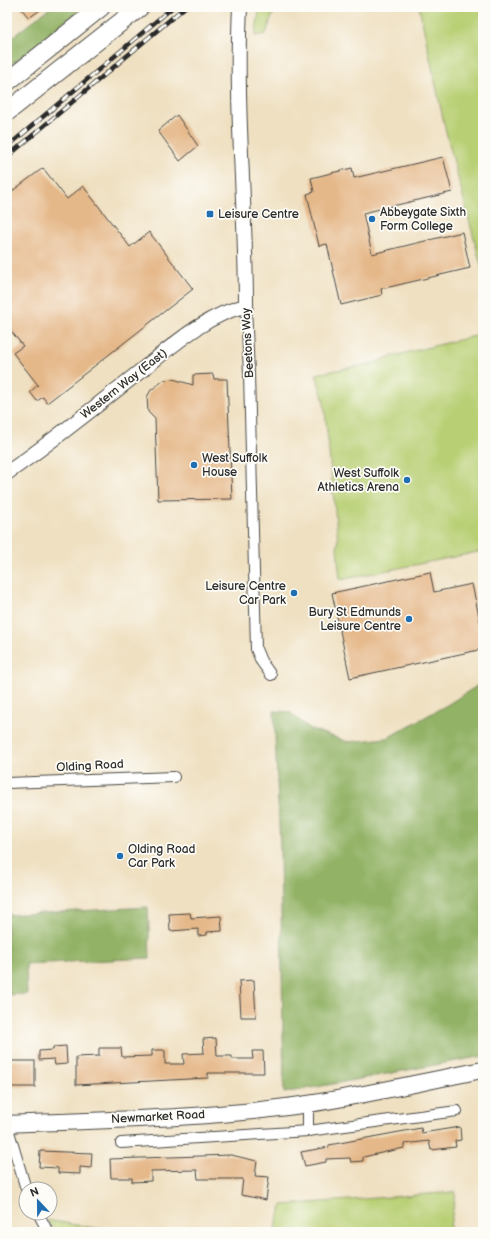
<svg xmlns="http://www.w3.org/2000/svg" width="490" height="1239" viewBox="0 0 490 1239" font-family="'Balsamiq Sans',sans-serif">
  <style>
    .green { fill: #b8cf73; stroke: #727d4f }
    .forest { fill: #92b265; stroke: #5e6e48 }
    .building { fill: #e5b889 }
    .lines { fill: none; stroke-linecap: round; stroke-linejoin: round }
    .street-casing { stroke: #484642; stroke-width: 12 }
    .secondary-casing { stroke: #484642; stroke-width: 16 }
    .primary-casing { stroke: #484642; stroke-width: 18 }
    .highway-casing { stroke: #484642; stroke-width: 20 }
    .street { stroke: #fff; stroke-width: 10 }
    .secondary { stroke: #fff; stroke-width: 14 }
    .primary { stroke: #fff; stroke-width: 16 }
    .highway { stroke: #fff; stroke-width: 18 }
    .rail-casing { stroke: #2b2b2b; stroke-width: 4.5 }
    .rail { stroke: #fdfcf7; stroke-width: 3; stroke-dasharray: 9; stroke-linecap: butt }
    .poi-dot { fill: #1f6fb2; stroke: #fdfcf7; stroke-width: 1.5 }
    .labels { text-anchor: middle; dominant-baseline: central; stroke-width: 3.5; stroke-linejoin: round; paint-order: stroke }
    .poi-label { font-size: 12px; fill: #2b2b2b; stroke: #fdfcf7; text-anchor: start }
    .street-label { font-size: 12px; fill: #2b2b2b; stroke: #fdfcf7 }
  </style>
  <rect width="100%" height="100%" fill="#fdfcf7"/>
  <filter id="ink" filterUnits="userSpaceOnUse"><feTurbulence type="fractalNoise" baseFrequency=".025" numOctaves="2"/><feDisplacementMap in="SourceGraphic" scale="8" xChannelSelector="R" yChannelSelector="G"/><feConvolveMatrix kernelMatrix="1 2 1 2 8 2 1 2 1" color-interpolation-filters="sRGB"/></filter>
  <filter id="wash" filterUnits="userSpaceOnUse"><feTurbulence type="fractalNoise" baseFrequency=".012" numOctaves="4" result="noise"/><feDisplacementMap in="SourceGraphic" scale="16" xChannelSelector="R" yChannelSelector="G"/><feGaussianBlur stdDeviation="0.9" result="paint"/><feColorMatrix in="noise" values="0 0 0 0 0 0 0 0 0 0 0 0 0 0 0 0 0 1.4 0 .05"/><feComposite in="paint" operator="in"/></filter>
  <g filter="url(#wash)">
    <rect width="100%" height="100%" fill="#efe0c1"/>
    <g class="green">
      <path d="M 260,7 L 275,7 L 266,34 L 255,36 Z"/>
      <path d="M 419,7 L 483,7 L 483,273 L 445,128 Z"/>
      <path d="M 483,334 L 483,551 L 340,580 L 337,547 L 338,541 L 324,402 L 316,374 L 374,363 L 389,357 Z"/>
      <path d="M 456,1192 L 449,1232 L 274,1232 L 282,1205 Z"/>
      <path d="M 47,1220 L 118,1232 L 57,1232 Z"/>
    </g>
    <g class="forest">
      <path d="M 51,7 L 84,7 L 7,68 L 7,41 Z"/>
      <path d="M 483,682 L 483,1056 L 284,1093 L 280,849 L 274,711 L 290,712 L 308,728 L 348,742 L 387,738 L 447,705 Z"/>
      <path d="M 148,907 L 150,958 L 26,964 L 27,994 L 7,995 L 7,915 Z"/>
    </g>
    <g id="blocks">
      <g class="building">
        <path d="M 20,7 L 44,7 L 29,18 Z"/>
        <path d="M 177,115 L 198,146 L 180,161 L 158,131 Z"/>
        <path d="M 443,157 L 452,192 L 363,213 L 372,254 L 462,232 L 470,268 L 381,289 L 382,295 L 341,305 L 327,244 L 319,246 L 307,194 L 314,192 L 311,178 L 352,168 L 354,178 Z"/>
        <path d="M 43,168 L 67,199 L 83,186 L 130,247 L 149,232 L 193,289 L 47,403 L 43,397 L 37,401 L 30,392 L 38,385 L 13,353 L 23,346 L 7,326 L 7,195 Z"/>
        <path d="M 213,374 L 214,379 L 227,379 L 232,499 L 158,500 L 155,419 L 148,412 L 147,397 L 151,390 L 164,380 L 173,379 L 193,385 L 193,375 Z"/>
        <path d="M 430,572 L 434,592 L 472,584 L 483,635 L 483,649 L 350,678 L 332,593 Z"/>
        <path d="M 190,913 L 191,918 L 221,916 L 222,931 L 207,932 L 207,935 L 198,936 L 198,929 L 170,931 L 169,914 Z"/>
        <path d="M 254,980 L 256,1017 L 241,1017 L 239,981 Z"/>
        <path d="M 216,1038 L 217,1056 L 232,1056 L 232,1059 L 253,1059 L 252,1051 L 263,1051 L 264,1073 L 208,1073 L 208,1078 L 76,1085 L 76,1057 L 99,1056 L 99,1048 L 121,1048 L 122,1057 L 152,1056 L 152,1050 L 163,1050 L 165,1051 L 165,1064 L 184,1064 L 183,1054 L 204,1053 L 203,1039 Z"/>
        <path d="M 66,1046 L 67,1064 L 55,1065 L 54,1059 L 39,1060 L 39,1051 L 53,1050 L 53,1047 Z"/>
        <rect x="11" y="1061" width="24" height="26"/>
        <path d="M 460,1127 L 461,1140 L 455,1141 L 456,1147 L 431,1150 L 429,1141 L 404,1144 L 404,1148 L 363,1157 L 363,1161 L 351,1162 L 350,1158 L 326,1159 L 326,1162 L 305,1166 L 301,1152 L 329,1147 L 329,1145 L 421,1128 L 422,1133 Z"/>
        <path d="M 40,1151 L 92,1153 L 91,1168 L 80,1167 L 80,1174 L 58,1173 L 58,1168 L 39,1167 Z"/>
        <path d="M 231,1155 L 257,1161 L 255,1176 L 269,1177 L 266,1200 L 241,1195 L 243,1179 L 198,1179 L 197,1170 L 151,1171 L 151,1181 L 132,1182 L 132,1178 L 111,1178 L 110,1159 Z"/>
      </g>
    </g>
  </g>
  <g filter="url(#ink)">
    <use href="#blocks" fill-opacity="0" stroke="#484642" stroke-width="1"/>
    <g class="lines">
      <defs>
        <g id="street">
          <path d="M 246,306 L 249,374 L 256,649 L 261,661 L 271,675"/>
          <path d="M 7,783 L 174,777"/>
          <path d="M 7,1125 L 26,1189"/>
          <path d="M 308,1131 L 308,1104"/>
          <path d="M 121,1143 L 308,1131 L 457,1111"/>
          <path d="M 38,1213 L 48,1232"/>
        </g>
        <path id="secondary" d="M 7,473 C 52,442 95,407 138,373 C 169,349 206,314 246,306 C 246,207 235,107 240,7"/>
        <path id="primary" d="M 7,1124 C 107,1120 209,1119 308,1104 C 367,1095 425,1081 483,1070"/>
        <g id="highway">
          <path d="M 7,82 L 101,7"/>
          <path d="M 7,112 L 140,7"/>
        </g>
      </defs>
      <use href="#street" class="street-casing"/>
      <use href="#secondary" class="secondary-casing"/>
      <use href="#primary" class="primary-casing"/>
      <use href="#highway" class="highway-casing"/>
      <use href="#street" class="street"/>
      <use href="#secondary" class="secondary"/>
      <use href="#primary" class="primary"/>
      <use href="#highway" class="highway"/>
      <defs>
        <g id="rail">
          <path d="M 7,147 L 173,7"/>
          <path d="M 7,157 L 185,7"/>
        </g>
      </defs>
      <use href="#rail" class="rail-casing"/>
      <use href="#rail" class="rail"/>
    </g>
  </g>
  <g class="poi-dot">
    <rect x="206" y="210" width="8" height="8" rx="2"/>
    <circle cx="372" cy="219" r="4"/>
    <circle cx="194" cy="465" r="4"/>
    <circle cx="407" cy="480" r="4"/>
    <circle cx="294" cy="593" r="4"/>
    <circle cx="409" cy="619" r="4"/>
    <circle cx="120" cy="856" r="4"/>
  </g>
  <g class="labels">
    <g class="poi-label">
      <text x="380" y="212">Abbeygate Sixth<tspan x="380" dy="14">Form College</tspan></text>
      <text x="218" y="214">Leisure Centre</text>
      <text x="202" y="458">West Suffolk<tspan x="202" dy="14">House</tspan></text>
      <text x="399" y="473" text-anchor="end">West Suffolk<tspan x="399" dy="14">Athletics Arena</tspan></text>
      <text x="286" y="586" text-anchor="end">Leisure Centre<tspan x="286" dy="14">Car Park</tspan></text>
      <text x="401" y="612" text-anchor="end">Bury St Edmunds<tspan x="401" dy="14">Leisure Centre</tspan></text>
      <text x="128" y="849">Olding Road<tspan x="128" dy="14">Car Park</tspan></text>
    </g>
    <g class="street-label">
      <text transform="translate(248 343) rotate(-93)">Beetons Way</text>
      <text transform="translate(124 384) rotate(-38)">Western Way (East)</text>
      <text transform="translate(90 766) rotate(-3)">Olding Road</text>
      <text transform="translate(158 1117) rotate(-3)">Newmarket Road</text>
    </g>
  </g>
  <rect width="490" height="1239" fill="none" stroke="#fdfcf7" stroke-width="24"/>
  <g transform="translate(38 1201) rotate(338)"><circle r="19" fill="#fdfcf7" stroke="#a9a8a5"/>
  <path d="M0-3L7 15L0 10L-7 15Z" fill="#1f6fb2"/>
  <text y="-6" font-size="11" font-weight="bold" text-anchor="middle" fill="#2b2b2b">N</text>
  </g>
</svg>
